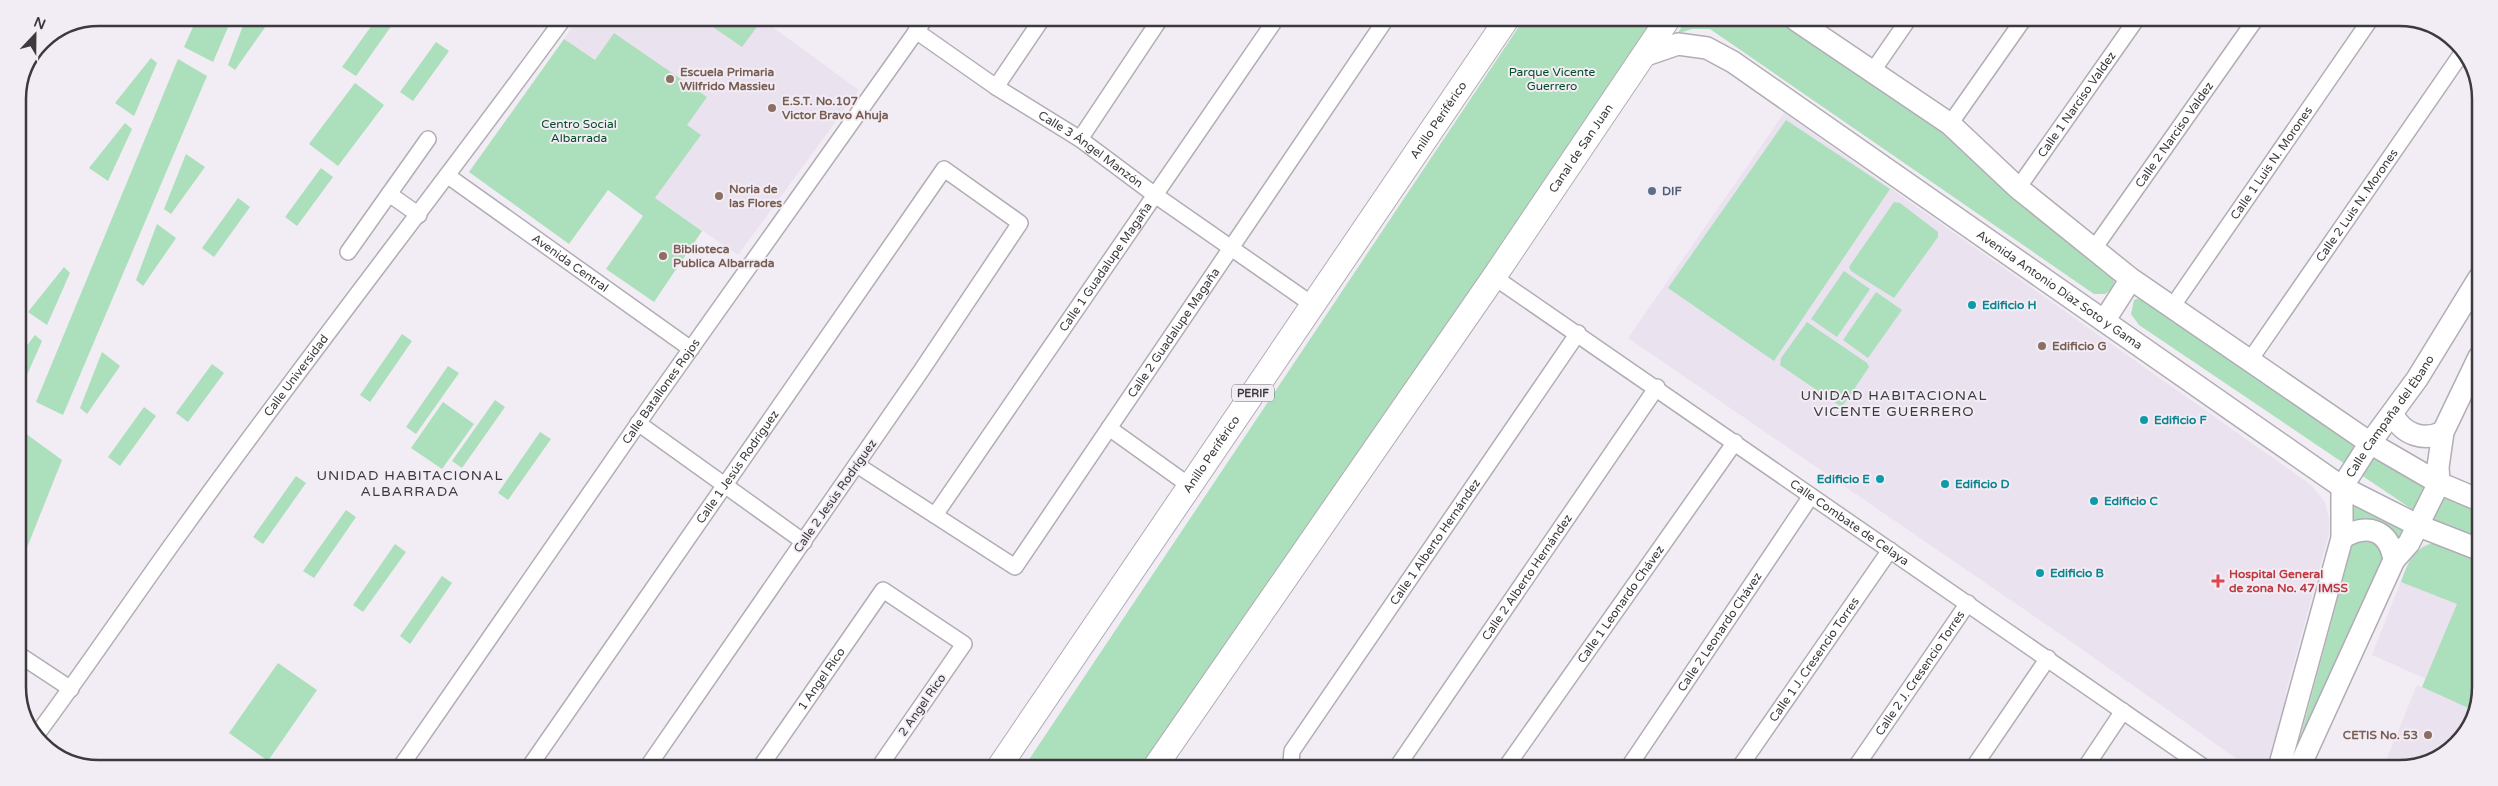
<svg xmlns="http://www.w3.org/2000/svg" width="2498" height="786" viewBox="0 0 2498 786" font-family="'Varela Round',sans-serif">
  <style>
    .built { fill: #ebe2f0 }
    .green { fill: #acdfbb }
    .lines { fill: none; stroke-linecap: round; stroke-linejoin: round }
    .street-casing { stroke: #b2adb5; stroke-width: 18 }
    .secondary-casing { stroke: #b2adb5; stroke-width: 24 }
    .primary-casing { stroke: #b2adb5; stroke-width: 26 }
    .street { stroke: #fff; stroke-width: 15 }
    .secondary { stroke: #fff; stroke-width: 21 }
    .primary { stroke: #fff; stroke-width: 24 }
    .education-dot { fill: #8d6e63; stroke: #f2edf4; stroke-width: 2 }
    .service-dot { fill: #5c6f8a; stroke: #f2edf4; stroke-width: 2 }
    .culture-dot { fill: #0f9aa8; stroke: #f2edf4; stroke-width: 2 }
    .health-dot { fill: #e0444e; stroke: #f2edf4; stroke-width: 2 }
    .labels { text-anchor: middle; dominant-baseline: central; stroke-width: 4; stroke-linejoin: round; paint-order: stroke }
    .shield { fill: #f2edf4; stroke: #737074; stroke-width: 1 }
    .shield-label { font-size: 11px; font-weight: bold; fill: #3c3a3d }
    .education-label { font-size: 12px; font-weight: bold; fill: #785e54; stroke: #f2edf4; text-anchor: start }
    .park-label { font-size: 12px; fill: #044d28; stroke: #f2edf4 }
    .street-label { font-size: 12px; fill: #3c3a3d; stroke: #f2edf4 }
    .service-label { font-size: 12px; font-weight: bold; fill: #4e5e75; stroke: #f2edf4; text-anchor: start }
    .culture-label { font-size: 12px; font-weight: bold; fill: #0d838f; stroke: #f2edf4; text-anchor: start }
    .health-label { font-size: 12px; font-weight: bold; fill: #be3a42; stroke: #f2edf4; text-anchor: start }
    .neighbourhood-label { font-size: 14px; letter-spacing: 1px; fill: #3c3a3d; stroke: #f2edf4 }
    .rim { fill: none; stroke: #3c3a3d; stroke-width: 2.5 }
  </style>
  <rect width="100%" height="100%" fill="#f2edf4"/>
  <g class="built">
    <path d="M 578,18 L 760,18 L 859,90 L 738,255 L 655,198 L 701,135 L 564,39 Z"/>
    <path d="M 1784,113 L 2300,477 L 2312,486 L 2325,502 L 2329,518 L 2329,534 L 2286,692 L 2284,713 L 2270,768 L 2251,768 L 2241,762 L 2076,645 L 1628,338 Z"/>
    <path d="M 2434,543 L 2478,561 L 2478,708 L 2448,752 L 2399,768 L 2383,768 L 2417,685 L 2422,687 L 2426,679 L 2372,655 L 2410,558 L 2423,545 Z"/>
  </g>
  <g class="green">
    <path d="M 197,18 L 232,18 L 213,62 L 184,47 Z"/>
    <path d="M 246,18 L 262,18 L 268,23 L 235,70 L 228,65 Z"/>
    <path d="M 377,18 L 397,18 L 356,76 L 342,67 Z"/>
    <path d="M 700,18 L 760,18 L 762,20 L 742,47 Z"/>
    <path d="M 1524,19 L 1661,19 L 1141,767 L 1024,767 Z"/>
    <path d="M 1687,19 L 1791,20 L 1944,123 L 2115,278 L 2113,288 L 2105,294 L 2094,294 L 1710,29 L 1692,29 L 1677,34 Z"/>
    <path d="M 614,33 L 707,97 L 687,125 L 701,135 L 655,198 L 702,231 L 654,302 L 606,269 L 643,216 L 608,190 L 569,244 L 469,172 L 564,39 L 595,60 Z"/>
    <path d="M 436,42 L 449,51 L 413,101 L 400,92 Z"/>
    <path d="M 151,58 L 157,63 L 134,116 L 115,103 Z"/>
    <path d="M 178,59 L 207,76 L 63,415 L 36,402 Z"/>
    <path d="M 355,83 L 384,105 L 338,166 L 309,144 Z"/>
    <path d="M 1786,120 L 1890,189 L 1774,361 L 1668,288 Z"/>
    <path d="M 125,123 L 132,129 L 108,181 L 89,168 Z"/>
    <path d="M 186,154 L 205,167 L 171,214 L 164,209 Z"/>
    <path d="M 321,168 L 333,177 L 297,226 L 285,217 Z"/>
    <path d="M 238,198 L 250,207 L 214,257 L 202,248 Z"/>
    <path d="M 1894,202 L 1900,203 L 1938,232 L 1938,237 L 1894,298 L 1851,271 L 1849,267 Z"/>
    <path d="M 157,224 L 176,238 L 143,286 L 136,280 Z"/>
    <path d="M 64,267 L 70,273 L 47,325 L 28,312 Z"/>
    <path d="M 1844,271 L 1870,289 L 1837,337 L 1811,319 Z"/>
    <path d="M 1876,292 L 1902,310 L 1868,358 L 1843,340 Z"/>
    <path d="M 2145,296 L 2431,487 L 2419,514 L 2139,325 L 2131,314 L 2134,300 Z"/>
    <path d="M 1807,322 L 1867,363 L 1869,367 L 1844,404 L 1840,406 L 1780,365 L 1781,358 Z"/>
    <path d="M 402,334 L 412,341 L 370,402 L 360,395 Z"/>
    <path d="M 35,335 L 42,341 L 19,393 L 18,357 Z"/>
    <path d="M 102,352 L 120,366 L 87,414 L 80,408 Z"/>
    <path d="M 212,364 L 224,373 L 188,422 L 176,413 Z"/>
    <path d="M 448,366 L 459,373 L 416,434 L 406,427 Z"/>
    <path d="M 495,400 L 505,407 L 462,468 L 452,461 Z"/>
    <path d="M 443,402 L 474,424 L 442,469 L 411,448 Z"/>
    <path d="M 144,407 L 156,416 L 120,466 L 108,457 Z"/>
    <path d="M 18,428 L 62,460 L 18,570 Z"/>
    <path d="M 540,432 L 551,439 L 508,500 L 498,493 Z"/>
    <path d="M 296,476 L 306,483 L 263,544 L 253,537 Z"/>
    <path d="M 2444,486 L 2479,501 L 2478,536 L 2430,520 Z"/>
    <path d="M 2345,502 L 2409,530 L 2397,546 L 2346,526 Z"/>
    <path d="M 346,510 L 356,517 L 314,578 L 303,571 Z"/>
    <path d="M 2376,535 L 2389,555 L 2292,768 L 2353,542 Z"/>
    <path d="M 2434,543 L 2478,561 L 2478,708 L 2475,711 L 2422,687 L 2457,604 L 2401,582 C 2408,563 2413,548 2434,543 Z"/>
    <path d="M 395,544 L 406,552 L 363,612 L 353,605 Z"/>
    <path d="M 442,576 L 452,583 L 410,644 L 400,636 Z"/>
    <path d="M 278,663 L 317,690 L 268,761 L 229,733 Z"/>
  </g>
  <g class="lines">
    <defs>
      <g id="street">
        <path id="s1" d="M 916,31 L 996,87 L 1080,139 L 1155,195 L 1313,305"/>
        <path d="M 1872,72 L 1908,20"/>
        <path d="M 996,87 L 1042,19"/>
        <path d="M 1950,124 L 2023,20"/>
        <path d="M 1080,139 L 1160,19"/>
        <path id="s2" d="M 448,176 L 691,349"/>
        <path id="s3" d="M 2018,188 L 2136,20"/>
        <path d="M 389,194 L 419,215"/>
        <path id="s4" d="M 2093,250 L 2255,20"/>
        <path d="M 348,252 L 428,139"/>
        <path id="s5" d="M 1494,277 L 2205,768"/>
        <path id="s6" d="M 2172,307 L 2370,20"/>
        <path id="s7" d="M 2250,360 L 2464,50"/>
        <path d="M 638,423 L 804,542"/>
        <path d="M 1109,428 L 1190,486"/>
        <path id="s8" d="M 857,465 L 1015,567 L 1386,19"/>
        <path id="s9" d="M 935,515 L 1276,19"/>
        <path d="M 18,654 L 71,689"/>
        <path id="s10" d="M 35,737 C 87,667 135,595 186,525 C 309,354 440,188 564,18"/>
        <path id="s11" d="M 401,766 L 651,405 L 925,19"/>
        <path id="s12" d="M 530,766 L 944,169 L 1020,223 L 921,371 L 648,766"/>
        <path id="s13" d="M 761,766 L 883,590 L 964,644 L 879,767"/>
        <path id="s14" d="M 1295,767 L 1291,763 L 1292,751 L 1578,333"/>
        <path id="s15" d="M 1397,767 L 1657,387"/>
        <path id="s16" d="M 1506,767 L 1735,442"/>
        <path id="s17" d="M 1628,768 L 1811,496"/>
        <path id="s18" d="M 1739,768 L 1890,550"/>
        <path id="s19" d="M 1855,768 L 1968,603"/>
        <path d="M 1973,768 L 2048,658"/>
        <path d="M 2085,768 L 2123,711"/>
      </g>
      <g id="secondary">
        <path d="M 1796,20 L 1950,124 L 2018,188 L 2131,279 L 2370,443 L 2439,483 L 2479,500"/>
        <path id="s20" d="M 1643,56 L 1678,44 L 1707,48 L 1733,62 L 2342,487 L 2419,526 L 2478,549"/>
        <path d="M 2104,321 L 2131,279"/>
        <path d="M 2393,415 C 2403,434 2423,442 2443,432"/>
        <path d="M 2342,538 C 2367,523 2389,529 2394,560"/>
        <path id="s21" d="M 2279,768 L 2342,538 L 2342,487 L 2370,443 L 2417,379 L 2479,278"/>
        <path d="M 2299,768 L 2394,560 L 2409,543 L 2439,483 L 2438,467 L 2443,432 L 2479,357"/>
      </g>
      <g id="primary">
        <path id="s22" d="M 999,767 L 1507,19"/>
        <path id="s23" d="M 1155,767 L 1494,277 L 1668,19"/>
      </g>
    </defs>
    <use href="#street" class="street-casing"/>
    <use href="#secondary" class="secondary-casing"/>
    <use href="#primary" class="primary-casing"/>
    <use href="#street" class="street"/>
    <use href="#secondary" class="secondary"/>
    <use href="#primary" class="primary"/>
  </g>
  <g class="education-dot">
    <circle cx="670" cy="79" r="5"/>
    <circle cx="772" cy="108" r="5"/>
    <circle cx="719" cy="196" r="5"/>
    <circle cx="663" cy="256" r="5"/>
    <circle cx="2042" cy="346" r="5"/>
    <circle cx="2428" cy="735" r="5"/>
  </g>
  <circle class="service-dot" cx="1652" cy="191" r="5"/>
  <g class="culture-dot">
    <circle cx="1972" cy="305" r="5"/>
    <circle cx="2144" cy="420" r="5"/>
    <circle cx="1880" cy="479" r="5"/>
    <circle cx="1945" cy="484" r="5"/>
    <circle cx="2094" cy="501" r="5"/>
    <circle cx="2040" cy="573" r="5"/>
  </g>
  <path class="health-dot" d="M2215.5 573.5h5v5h5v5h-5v5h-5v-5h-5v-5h5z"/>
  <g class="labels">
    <rect class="shield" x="1232" y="384.5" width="42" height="17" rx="4"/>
    <g class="shield-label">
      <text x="1253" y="393">PERIF</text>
    </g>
    <g class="education-label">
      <text x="680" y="72">Escuela Primaria<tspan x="680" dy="14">Wilfrido Massieu</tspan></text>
      <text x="782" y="101">E.S.T. No.107<tspan x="782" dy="14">Victor Bravo Ahuja</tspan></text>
      <text x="729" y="189">Noria de<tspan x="729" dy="14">las Flores</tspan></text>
      <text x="673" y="249">Biblioteca<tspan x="673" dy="14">Publica Albarrada</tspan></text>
      <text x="2052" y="346">Edificio G</text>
      <text x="2418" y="735" text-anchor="end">CETIS No. 53</text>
    </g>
    <g class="park-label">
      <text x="1552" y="72">Parque Vicente<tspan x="1552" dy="14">Guerrero</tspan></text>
      <text x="579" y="124">Centro Social<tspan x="579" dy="14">Albarrada</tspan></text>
    </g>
    <g class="street-label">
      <text stroke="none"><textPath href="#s3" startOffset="102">Calle 1 Narciso Valdez</textPath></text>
      <text stroke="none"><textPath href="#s22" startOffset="782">Anillo Periférico</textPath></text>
      <text stroke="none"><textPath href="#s4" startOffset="141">Calle 2 Narciso Valdez</textPath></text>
      <text stroke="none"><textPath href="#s23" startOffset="751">Canal de San Juan</textPath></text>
      <text stroke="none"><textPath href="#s1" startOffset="211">Calle 3 Ángel Manzón</textPath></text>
      <text stroke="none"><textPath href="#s6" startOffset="175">Calle 1 Luis N. Morones</textPath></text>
      <text stroke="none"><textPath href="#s7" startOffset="188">Calle 2 Luis N. Morones</textPath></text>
      <text stroke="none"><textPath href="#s2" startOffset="150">Avenida Central</textPath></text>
      <text stroke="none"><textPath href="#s9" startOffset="301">Calle 1 Guadalupe Magaña</textPath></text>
      <text stroke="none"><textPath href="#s20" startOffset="494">Avenida Antonio Díaz Soto y Gama</textPath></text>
      <text stroke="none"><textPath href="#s8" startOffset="471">Calle 2 Guadalupe Magaña</textPath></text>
      <text stroke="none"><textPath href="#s10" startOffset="446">Calle Universidad</textPath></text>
      <text stroke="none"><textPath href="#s11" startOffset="456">Calle Batallones Rojos</textPath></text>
      <text stroke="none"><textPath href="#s21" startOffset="375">Calle Campaña del Ébano</textPath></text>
      <text stroke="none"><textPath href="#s22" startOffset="378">Anillo Periférico</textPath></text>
      <text stroke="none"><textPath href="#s12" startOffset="364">Calle 1 Jesús Rodríguez</textPath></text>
      <text transform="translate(835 496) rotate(-55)">Calle 2 Jesús Rodríguez</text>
      <text stroke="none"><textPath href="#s5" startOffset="432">Calle Combate de Celaya</textPath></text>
      <text stroke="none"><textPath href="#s14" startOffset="271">Calle 1 Alberto Hernández</textPath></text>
      <text stroke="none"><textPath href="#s15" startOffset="230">Calle 2 Alberto Hernández</textPath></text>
      <text stroke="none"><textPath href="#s16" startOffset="199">Calle 1 Leonardo Chávez</textPath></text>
      <text stroke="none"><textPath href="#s17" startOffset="164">Calle 2 Leonardo Chávez</textPath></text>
      <text stroke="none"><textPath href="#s18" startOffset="132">Calle 1 J. Cresencio Torres</textPath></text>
      <text stroke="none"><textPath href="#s19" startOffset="115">Calle 2 J. Cresencio Torres</textPath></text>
      <text stroke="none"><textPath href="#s13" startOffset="106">1 Angel Rico</textPath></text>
      <text transform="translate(922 705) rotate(-55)">2 Angel Rico</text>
    </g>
    <g class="service-label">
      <text x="1662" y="191">DIF</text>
    </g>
    <g class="culture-label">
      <text x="1982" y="305">Edificio H</text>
      <text x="2154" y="420">Edificio F</text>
      <text x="1870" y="479" text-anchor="end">Edificio E</text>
      <text x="1955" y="484">Edificio D</text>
      <text x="2104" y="501">Edificio C</text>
      <text x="2050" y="573">Edificio B</text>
    </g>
    <g class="health-label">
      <text x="2229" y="574">Hospital General<tspan x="2229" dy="14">de zona No. 47 IMSS</tspan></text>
    </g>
    <g class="neighbourhood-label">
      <text x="1894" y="395">UNIDAD HABITACIONAL<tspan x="1894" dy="16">VICENTE GUERRERO</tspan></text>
      <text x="410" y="475">UNIDAD HABITACIONAL<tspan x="410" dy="16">ALBARRADA</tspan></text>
    </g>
  </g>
  <path d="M0 0H2498V786H0ZM99 26H2399A73 73 0 0 1 2472 99V687A73 73 0 0 1 2399 760H99A73 73 0 0 1 26 687V99A73 73 0 0 1 99 26Z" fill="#f2edf4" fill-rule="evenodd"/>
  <path class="rim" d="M99 26H2399A73 73 0 0 1 2472 99V687A73 73 0 0 1 2399 760H99A73 73 0 0 1 26 687V99A73 73 0 0 1 99 26Z"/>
  <g transform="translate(35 35) rotate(22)" stroke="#f2edf4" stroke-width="4" paint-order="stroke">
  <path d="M0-4L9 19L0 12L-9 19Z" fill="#3c3a3d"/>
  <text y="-8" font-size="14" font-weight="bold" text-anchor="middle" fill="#3c3a3d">N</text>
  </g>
</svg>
